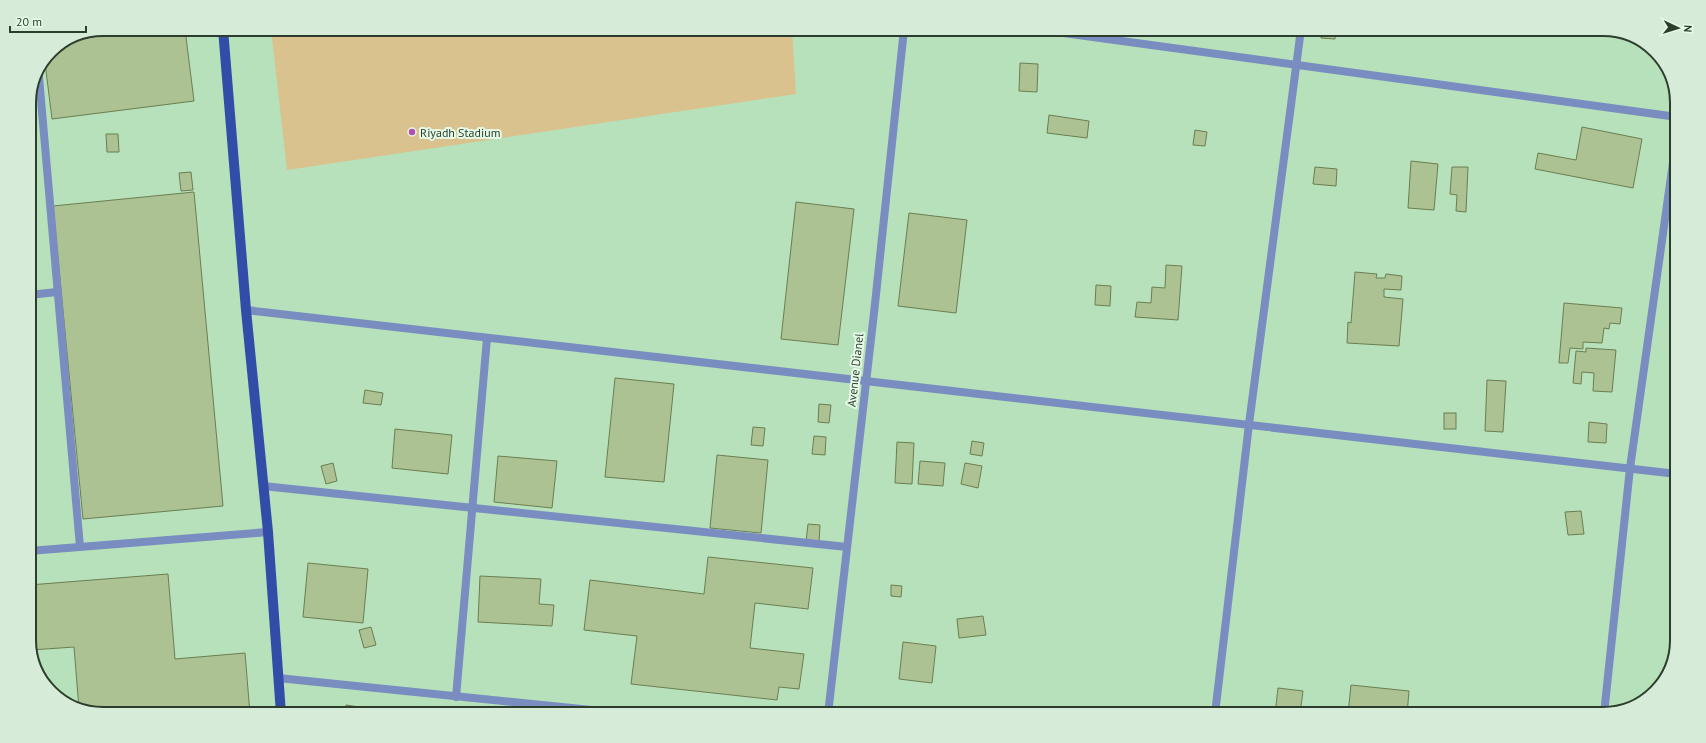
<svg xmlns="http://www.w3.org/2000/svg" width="1706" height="743" viewBox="0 0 1706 743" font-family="'PT Sans',sans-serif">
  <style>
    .green { fill: #d9c28d }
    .building { fill: #adc292; stroke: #6b7e51 }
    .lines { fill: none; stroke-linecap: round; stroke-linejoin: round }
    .minor { stroke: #798dc0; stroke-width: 8 }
    .primary { stroke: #314da8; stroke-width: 10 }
    .poi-dot { fill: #b34eb4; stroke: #e6fbe7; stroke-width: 1.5 }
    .labels { text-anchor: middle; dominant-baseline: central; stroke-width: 4; stroke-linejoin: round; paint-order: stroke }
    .poi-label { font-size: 12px; fill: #2c3d2e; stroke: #e6fbe7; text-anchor: start }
    .street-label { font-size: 12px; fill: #2c3d2e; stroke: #e6fbe7 }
    .rim { fill: none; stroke: #2c3d2e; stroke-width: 2 }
  </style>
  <rect width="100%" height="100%" fill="#b6e1ba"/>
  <path class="green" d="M 271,29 L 792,29 L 796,94 L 287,170 Z"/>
  <g class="building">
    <path d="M 103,29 L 185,29 L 194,101 L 52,119 L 45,63 L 51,51 L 75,35 Z"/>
    <path d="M 1322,29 L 1336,29 L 1335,39 L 1321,38 Z"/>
    <path d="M 1020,63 L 1038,64 L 1037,92 L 1019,91 Z"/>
    <path d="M 1049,115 L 1089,121 L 1087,138 L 1047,133 Z"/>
    <path d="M 1582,127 L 1642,139 L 1633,188 L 1535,169 L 1538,153 L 1576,160 Z"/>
    <path d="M 1195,130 L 1207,132 L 1205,146 L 1193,145 Z"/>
    <path d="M 106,134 L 118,134 L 119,152 L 107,152 Z"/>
    <path d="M 1411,161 L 1438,164 L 1434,210 L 1408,208 Z"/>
    <path d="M 1315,167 L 1337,169 L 1336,186 L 1313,184 Z"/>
    <path d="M 1452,167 L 1468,167 L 1466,212 L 1456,211 L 1457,195 L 1450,194 Z"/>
    <path d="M 191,172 L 193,190 L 181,191 L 179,173 Z"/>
    <path d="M 194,192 L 223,506 L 83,519 L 53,206 Z"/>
    <path d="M 796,202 L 854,209 L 838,345 L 781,339 Z"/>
    <path d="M 909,213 L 967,220 L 956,313 L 898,306 Z"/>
    <path d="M 1166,265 L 1182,266 L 1178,320 L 1135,317 L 1137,302 L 1151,303 L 1152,287 L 1165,288 Z"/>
    <path d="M 1355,272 L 1377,274 L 1376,278 L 1385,278 L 1386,274 L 1402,276 L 1401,290 L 1384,289 L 1384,297 L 1403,299 L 1399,346 L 1347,343 L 1348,322 L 1351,323 Z"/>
    <path d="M 1096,285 L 1111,286 L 1110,306 L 1095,305 Z"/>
    <path d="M 1564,303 L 1622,308 L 1620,324 L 1610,323 L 1609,329 L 1604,328 L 1602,343 L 1583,342 L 1583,349 L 1570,348 L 1568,363 L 1559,363 Z"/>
    <path d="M 1586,348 L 1616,350 L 1612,392 L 1593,391 L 1594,373 L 1582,372 L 1581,384 L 1573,383 L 1576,351 L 1586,352 Z"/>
    <path d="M 615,378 L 674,384 L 664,482 L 605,477 Z"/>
    <path d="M 1487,380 L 1506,381 L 1503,432 L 1485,431 Z"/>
    <path d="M 365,390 L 383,393 L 381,405 L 363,403 Z"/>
    <path d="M 819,404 L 831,405 L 829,423 L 818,422 Z"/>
    <rect x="1444" y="413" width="12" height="16"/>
    <path d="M 1589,422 L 1607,424 L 1606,443 L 1588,442 Z"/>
    <path d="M 753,427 L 765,428 L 763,446 L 751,445 Z"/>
    <path d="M 395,429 L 452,435 L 448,474 L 392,468 Z"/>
    <path d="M 814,436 L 826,437 L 825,455 L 812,454 Z"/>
    <path d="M 972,441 L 984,443 L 982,456 L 970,454 Z"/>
    <path d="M 897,442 L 914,443 L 912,484 L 895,483 Z"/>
    <path d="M 717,455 L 768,460 L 761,533 L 710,528 Z"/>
    <path d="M 498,456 L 557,461 L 552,508 L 494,502 Z"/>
    <path d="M 920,461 L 945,463 L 943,486 L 918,484 Z"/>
    <path d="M 333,463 L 337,481 L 326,484 L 321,466 Z"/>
    <path d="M 965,463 L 982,466 L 978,488 L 961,484 Z"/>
    <path d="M 1581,511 L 1584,534 L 1568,535 L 1565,512 Z"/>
    <path d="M 808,524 L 820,525 L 819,543 L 806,542 Z"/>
    <path d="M 708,557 L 813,568 L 808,609 L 755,603 L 750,648 L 804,654 L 799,689 L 779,687 L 777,700 L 631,684 L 637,636 L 584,630 L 590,580 L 704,594 Z"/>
    <path d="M 308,563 L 368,569 L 363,623 L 303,617 Z"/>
    <path d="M 168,574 L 175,659 L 245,653 L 250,714 L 103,714 L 79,709 L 74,647 L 31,650 L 29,645 L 29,585 Z"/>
    <path d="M 480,576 L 541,579 L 539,604 L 554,605 L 552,626 L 478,622 Z"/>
    <path d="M 891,585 L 902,586 L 901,597 L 891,596 Z"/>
    <path d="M 983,616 L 986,635 L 959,638 L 957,619 Z"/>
    <path d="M 371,627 L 376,645 L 364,648 L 359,630 Z"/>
    <path d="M 903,642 L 936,646 L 932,683 L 899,679 Z"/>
    <path d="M 1351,685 L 1409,691 L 1407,714 L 1348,714 Z"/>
    <path d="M 1278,688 L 1303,691 L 1300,714 L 1275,714 Z"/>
    <path d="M 346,705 L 405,714 L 345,714 Z"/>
  </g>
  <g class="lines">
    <g class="minor">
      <path d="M 1034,29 L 1677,117"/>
      <path d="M 39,77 L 80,547"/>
      <path d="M 29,295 L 57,292"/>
      <path d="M 246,310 L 1677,474"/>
      <path d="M 263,486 L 847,547"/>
      <path d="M 29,551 L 268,532"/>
      <path d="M 278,678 L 631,714"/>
      <path d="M 456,697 L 487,338"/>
      <path d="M 828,714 L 875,304 L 904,29"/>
      <path d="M 1215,714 L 1249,424 L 1301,29"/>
      <path d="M 1604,714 L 1630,468 L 1677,134"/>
    </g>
    <path class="primary" d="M 223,29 L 246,310 L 268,532 L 281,714"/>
  </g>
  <circle class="poi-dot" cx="412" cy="132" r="4"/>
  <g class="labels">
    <g class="poi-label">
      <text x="420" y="132">Riyadh Stadium</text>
    </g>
    <g class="street-label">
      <text transform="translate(855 370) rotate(-84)">Avenue Dianel</text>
    </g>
  </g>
  <path d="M0 0H1706V743H0ZM103 36H1603A67 67 0 0 1 1670 103V640A67 67 0 0 1 1603 707H103A67 67 0 0 1 36 640V103A67 67 0 0 1 103 36Z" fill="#d7ecd8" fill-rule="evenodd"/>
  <path class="rim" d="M103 36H1603A67 67 0 0 1 1670 103V640A67 67 0 0 1 1603 707H103A67 67 0 0 1 36 640V103A67 67 0 0 1 103 36Z"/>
  <g transform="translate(1678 28) rotate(94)" stroke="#e6fbe7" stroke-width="3" paint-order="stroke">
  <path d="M0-3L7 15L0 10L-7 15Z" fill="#2c3d2e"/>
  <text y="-6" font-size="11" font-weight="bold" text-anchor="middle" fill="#2c3d2e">N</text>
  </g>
  <path d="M10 26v6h76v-6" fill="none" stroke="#2c3d2e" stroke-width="2"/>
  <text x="16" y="26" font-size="12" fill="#2c3d2e" stroke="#e6fbe7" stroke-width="3" paint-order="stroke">20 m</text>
</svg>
